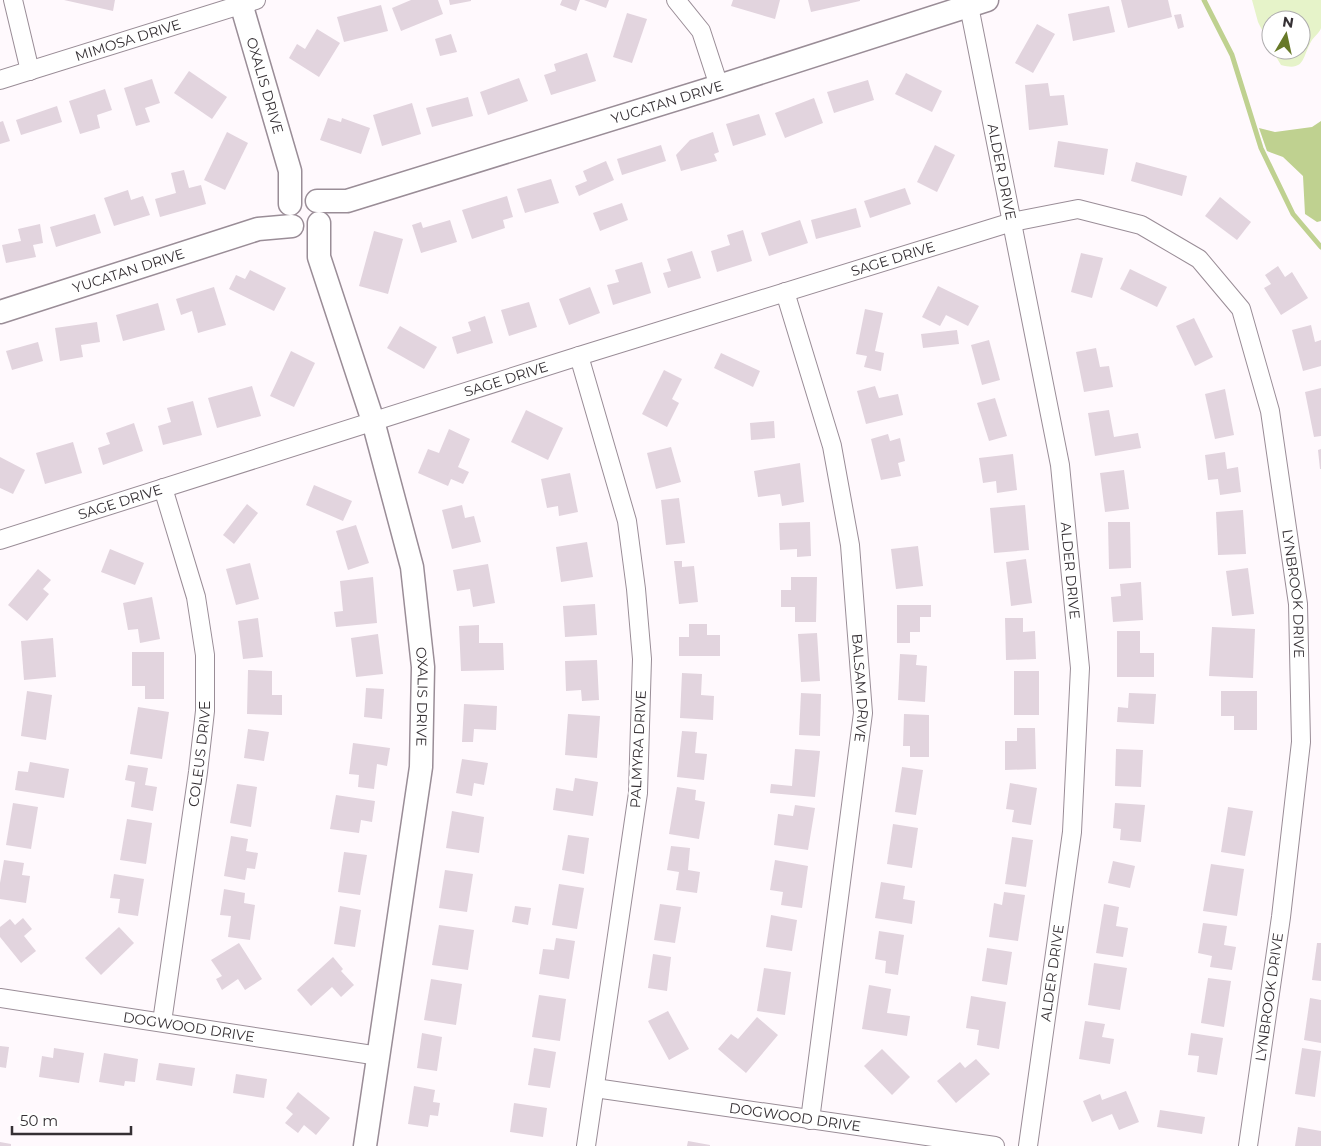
<svg xmlns="http://www.w3.org/2000/svg" width="1321" height="1146" viewBox="0 0 1321 1146" font-family="Montserrat,sans-serif">
  <style>
    .green { fill: #e6f3c9 }
    .water { fill: #bfd190 }
    .lines { fill: none; stroke-linecap: round; stroke-linejoin: round }
    .stream { stroke: #bfd190; stroke-width: 5 }
    .building { fill: #e2d4de }
    .minor-casing { stroke: #9a8d97; stroke-width: 20 }
    .tertiary-casing { stroke: #9a8d97; stroke-width: 25 }
    .minor { stroke: #fff; stroke-width: 18 }
    .tertiary { stroke: #fff; stroke-width: 22 }
    .labels { text-anchor: middle; dominant-baseline: central; stroke-width: 5; stroke-linejoin: round; paint-order: stroke }
    .street-label { font-size: 14px; fill: #353034; stroke: #fff }
  </style>
  <rect width="100%" height="100%" fill="#fff9fd"/>
  <path class="green" d="M 1252,0 L 1321,0 C 1321,8 1321,20 1321,28 C 1320,32 1315,36 1312,40 C 1302,56 1306,72 1281,65 L 1272,50 L 1301,50 L 1301,20 L 1271,20 L 1271,48 L 1258,22 Z"/>
  <path class="water" d="M 1321,121 L 1321,221 L 1317,222 L 1305,214 L 1303,176 L 1283,157 L 1267,151 L 1259,128 L 1275,132 L 1312,127 Z"/>
  <g class="lines">
    <path class="stream" d="M 1204,0 L 1232,55 L 1261,148 L 1293,214 L 1321,247"/>
  </g>
  <g class="building">
    <path d="M 64,0 L 115,0 L 113,11 Z"/>
    <path d="M 411,0 L 438,0 L 443,14 L 401,31 L 392,8 Z"/>
    <path d="M 449,0 L 471,0 L 471,1 L 450,5 Z"/>
    <path d="M 562,0 L 580,0 L 576,11 L 560,5 Z"/>
    <path d="M 584,0 L 609,0 L 606,8 Z"/>
    <path d="M 733,0 L 780,0 L 775,19 L 731,6 Z"/>
    <path d="M 808,0 L 860,0 L 860,1 L 811,12 Z"/>
    <path d="M 1121,0 L 1168,0 L 1172,17 L 1128,28 Z"/>
    <path d="M 381,5 L 388,31 L 344,42 L 337,17 Z"/>
    <path d="M 1109,6 L 1115,32 L 1073,41 L 1068,14 Z"/>
    <path d="M 627,13 L 647,19 L 632,63 L 613,57 Z"/>
    <path d="M 1181,14 L 1184,27 L 1178,29 L 1174,15 Z"/>
    <path d="M 1037,24 L 1055,34 L 1033,73 L 1015,63 Z"/>
    <path d="M 317,29 L 340,43 L 319,77 L 289,58 L 297,44 L 305,49 Z"/>
    <path d="M 451,34 L 457,52 L 440,56 L 435,39 Z"/>
    <path d="M 587,53 L 596,81 L 551,95 L 544,75 L 556,71 L 554,64 Z"/>
    <path d="M 189,71 L 227,97 L 212,119 L 174,93 Z"/>
    <path d="M 906,73 L 942,91 L 932,112 L 895,94 Z"/>
    <path d="M 519,78 L 528,101 L 488,115 L 480,92 Z"/>
    <path d="M 152,79 L 160,103 L 145,108 L 150,122 L 136,126 L 124,88 Z"/>
    <path d="M 868,80 L 874,100 L 834,113 L 827,92 Z"/>
    <path d="M 1048,83 L 1050,96 L 1064,95 L 1068,125 L 1029,130 L 1025,85 Z"/>
    <path d="M 105,89 L 112,110 L 97,115 L 100,128 L 80,134 L 69,101 Z"/>
    <path d="M 468,97 L 473,116 L 432,127 L 426,108 Z"/>
    <path d="M 814,98 L 823,123 L 785,138 L 775,113 Z"/>
    <path d="M 412,103 L 421,134 L 382,146 L 373,115 Z"/>
    <path d="M 57,106 L 62,122 L 21,135 L 16,120 Z"/>
    <path d="M 759,114 L 766,135 L 733,146 L 726,124 Z"/>
    <path d="M 328,118 L 341,122 L 342,118 L 370,128 L 361,154 L 320,140 Z"/>
    <path d="M 3,121 L 10,141 L 0,144 L 0,122 Z"/>
    <path d="M 227,132 L 248,143 L 225,190 L 204,180 Z"/>
    <path d="M 713,132 L 719,152 L 714,154 L 717,161 L 681,171 L 676,155 L 690,140 Z"/>
    <path d="M 1058,141 L 1108,149 L 1104,175 L 1054,167 Z"/>
    <path d="M 661,145 L 666,161 L 622,175 L 617,159 Z"/>
    <path d="M 935,145 L 955,155 L 937,192 L 917,182 Z"/>
    <path d="M 606,161 L 614,180 L 579,196 L 575,186 L 587,181 L 583,171 Z"/>
    <path d="M 1136,162 L 1187,176 L 1182,196 L 1131,181 Z"/>
    <path d="M 184,170 L 189,188 L 201,185 L 206,204 L 160,217 L 155,199 L 176,193 L 171,173 Z"/>
    <path d="M 551,179 L 559,203 L 525,213 L 517,189 Z"/>
    <path d="M 905,188 L 911,204 L 870,218 L 864,201 Z"/>
    <path d="M 128,190 L 131,200 L 143,196 L 150,215 L 114,226 L 104,198 Z"/>
    <path d="M 507,196 L 513,217 L 503,220 L 505,228 L 472,239 L 462,210 Z"/>
    <path d="M 1220,197 L 1251,222 L 1237,240 L 1205,216 Z"/>
    <path d="M 622,203 L 628,220 L 600,231 L 593,213 Z"/>
    <path d="M 856,208 L 861,227 L 816,239 L 811,220 Z"/>
    <path d="M 95,214 L 101,233 L 56,247 L 50,227 Z"/>
    <path d="M 450,220 L 457,242 L 421,253 L 412,225 L 421,222 L 423,228 Z"/>
    <path d="M 800,220 L 808,243 L 769,256 L 761,233 Z"/>
    <path d="M 40,224 L 43,243 L 33,245 L 36,257 L 6,263 L 2,245 L 21,241 L 18,229 Z"/>
    <path d="M 743,230 L 752,261 L 717,272 L 711,251 L 730,245 L 727,235 Z"/>
    <path d="M 374,231 L 403,239 L 388,294 L 359,286 Z"/>
    <path d="M 692,251 L 701,278 L 668,288 L 663,273 L 671,271 L 667,259 Z"/>
    <path d="M 1081,253 L 1103,258 L 1092,298 L 1071,292 Z"/>
    <path d="M 642,262 L 651,293 L 613,305 L 607,285 L 619,282 L 615,270 Z"/>
    <path d="M 1278,266 L 1285,277 L 1292,272 L 1308,298 L 1281,315 L 1264,288 L 1271,284 L 1265,275 Z"/>
    <path d="M 1130,269 L 1167,287 L 1157,307 L 1120,289 Z"/>
    <path d="M 250,270 L 286,288 L 274,311 L 229,289 L 236,275 L 245,279 Z"/>
    <path d="M 938,286 L 979,306 L 968,326 L 946,315 L 940,326 L 922,317 Z"/>
    <path d="M 214,287 L 226,325 L 198,333 L 192,311 L 181,315 L 176,299 Z"/>
    <path d="M 590,287 L 600,313 L 569,325 L 559,299 Z"/>
    <path d="M 529,302 L 537,327 L 509,336 L 501,310 Z"/>
    <path d="M 158,303 L 165,330 L 123,341 L 116,315 Z"/>
    <path d="M 865,309 L 883,313 L 875,351 L 884,353 L 881,371 L 864,367 L 867,356 L 856,354 Z"/>
    <path d="M 485,316 L 493,343 L 457,354 L 452,337 L 471,331 L 468,322 Z"/>
    <path d="M 1194,318 L 1213,357 L 1195,366 L 1176,326 Z"/>
    <path d="M 97,322 L 100,342 L 81,345 L 83,357 L 60,361 L 55,328 Z"/>
    <path d="M 1311,325 L 1315,342 L 1321,340 L 1321,366 L 1303,371 L 1292,330 Z"/>
    <path d="M 400,326 L 437,347 L 424,369 L 387,348 Z"/>
    <path d="M 957,330 L 959,344 L 923,348 L 921,334 Z"/>
    <path d="M 989,340 L 1000,380 L 982,385 L 971,345 Z"/>
    <path d="M 38,342 L 43,361 L 12,370 L 6,351 Z"/>
    <path d="M 1096,348 L 1100,367 L 1109,366 L 1113,387 L 1084,392 L 1076,352 Z"/>
    <path d="M 291,351 L 315,363 L 294,407 L 270,396 Z"/>
    <path d="M 721,353 L 760,371 L 753,387 L 714,368 Z"/>
    <path d="M 664,370 L 682,379 L 672,399 L 679,403 L 667,427 L 642,414 Z"/>
    <path d="M 252,386 L 261,416 L 217,428 L 208,398 Z"/>
    <path d="M 875,386 L 879,398 L 898,394 L 903,415 L 866,424 L 857,391 Z"/>
    <path d="M 1321,388 L 1321,436 L 1314,437 L 1305,392 Z"/>
    <path d="M 1225,389 L 1234,435 L 1215,439 L 1205,394 Z"/>
    <path d="M 995,398 L 1007,436 L 989,441 L 977,403 Z"/>
    <path d="M 193,401 L 202,435 L 163,445 L 158,426 L 171,422 L 167,408 Z"/>
    <path d="M 526,410 L 563,428 L 548,460 L 511,442 Z"/>
    <path d="M 1109,410 L 1114,437 L 1138,433 L 1141,448 L 1095,456 L 1088,413 Z"/>
    <path d="M 774,421 L 775,438 L 751,440 L 750,423 Z"/>
    <path d="M 134,423 L 143,451 L 103,465 L 98,448 L 110,444 L 106,433 Z"/>
    <path d="M 449,429 L 470,439 L 458,467 L 469,472 L 463,484 L 451,479 L 448,486 L 418,473 L 428,449 L 439,453 Z"/>
    <path d="M 888,434 L 890,441 L 900,438 L 905,461 L 898,463 L 901,476 L 881,480 L 871,439 Z"/>
    <path d="M 73,442 L 82,473 L 45,484 L 36,453 Z"/>
    <path d="M 671,447 L 681,482 L 656,489 L 647,453 Z"/>
    <path d="M 1321,449 L 1321,469 L 1320,469 L 1318,450 Z"/>
    <path d="M 1225,452 L 1227,469 L 1238,467 L 1241,492 L 1220,495 L 1218,479 L 1208,480 L 1205,455 Z"/>
    <path d="M 1013,454 L 1017,490 L 997,493 L 996,481 L 983,483 L 979,458 Z"/>
    <path d="M 0,457 L 25,470 L 13,494 L 0,488 Z"/>
    <path d="M 800,463 L 804,502 L 782,506 L 780,494 L 758,497 L 754,471 Z"/>
    <path d="M 1124,470 L 1129,509 L 1105,512 L 1100,473 Z"/>
    <path d="M 570,473 L 578,512 L 559,516 L 558,506 L 547,508 L 541,479 Z"/>
    <path d="M 314,485 L 352,501 L 343,521 L 306,505 Z"/>
    <path d="M 679,498 L 685,543 L 666,545 L 661,500 Z"/>
    <path d="M 247,504 L 258,513 L 234,544 L 223,535 Z"/>
    <path d="M 462,505 L 465,518 L 474,516 L 481,542 L 452,549 L 442,510 Z"/>
    <path d="M 1025,505 L 1029,550 L 994,553 L 990,508 Z"/>
    <path d="M 1243,510 L 1246,554 L 1218,555 L 1216,512 Z"/>
    <path d="M 810,522 L 811,556 L 797,557 L 797,549 L 780,550 L 779,523 Z"/>
    <path d="M 1108,522 L 1130,522 L 1131,568 L 1109,569 Z"/>
    <path d="M 356,525 L 369,563 L 348,570 L 336,531 Z"/>
    <path d="M 587,542 L 593,577 L 561,582 L 556,547 Z"/>
    <path d="M 918,546 L 923,586 L 896,589 L 891,549 Z"/>
    <path d="M 110,549 L 144,563 L 135,585 L 101,572 Z"/>
    <path d="M 1026,559 L 1032,603 L 1011,606 L 1006,562 Z"/>
    <path d="M 674,561 L 682,561 L 682,567 L 694,566 L 698,602 L 679,604 Z"/>
    <path d="M 250,563 L 259,599 L 236,605 L 226,569 Z"/>
    <path d="M 488,564 L 495,603 L 473,607 L 470,589 L 457,591 L 453,570 Z"/>
    <path d="M 1248,568 L 1254,614 L 1232,616 L 1226,571 Z"/>
    <path d="M 38,569 L 51,580 L 43,589 L 49,594 L 27,621 L 8,605 Z"/>
    <path d="M 373,577 L 377,623 L 336,627 L 334,612 L 343,611 L 340,581 Z"/>
    <path d="M 791,577 L 817,577 L 816,622 L 795,622 L 795,607 L 781,607 L 781,590 L 791,590 Z"/>
    <path d="M 1141,582 L 1143,620 L 1113,622 L 1111,597 L 1121,596 L 1120,584 Z"/>
    <path d="M 152,597 L 160,639 L 140,643 L 138,629 L 128,630 L 123,603 Z"/>
    <path d="M 595,604 L 597,635 L 565,637 L 563,606 Z"/>
    <path d="M 897,605 L 931,605 L 931,617 L 920,617 L 920,632 L 910,632 L 910,643 L 897,643 Z"/>
    <path d="M 258,618 L 263,657 L 243,659 L 238,621 Z"/>
    <path d="M 1005,618 L 1023,618 L 1023,632 L 1035,631 L 1036,659 L 1006,660 Z"/>
    <path d="M 689,624 L 707,624 L 707,635 L 720,635 L 720,656 L 679,656 L 679,637 L 689,637 Z"/>
    <path d="M 479,625 L 479,643 L 503,643 L 504,670 L 461,671 L 459,626 Z"/>
    <path d="M 1212,627 L 1255,629 L 1253,678 L 1209,676 Z"/>
    <path d="M 1117,631 L 1140,631 L 1140,653 L 1154,653 L 1154,677 L 1117,677 Z"/>
    <path d="M 817,633 L 820,681 L 801,682 L 798,634 Z"/>
    <path d="M 378,634 L 383,674 L 356,677 L 351,638 Z"/>
    <path d="M 53,638 L 56,677 L 24,680 L 21,641 Z"/>
    <path d="M 132,652 L 164,652 L 164,699 L 145,699 L 145,686 L 132,686 Z"/>
    <path d="M 900,654 L 917,655 L 916,665 L 927,666 L 925,702 L 898,700 Z"/>
    <path d="M 597,660 L 599,700 L 582,701 L 581,690 L 566,691 L 565,661 Z"/>
    <path d="M 248,670 L 272,671 L 272,695 L 282,695 L 282,715 L 247,714 Z"/>
    <rect x="1014" y="671" width="25" height="44"/>
    <path d="M 682,673 L 702,674 L 701,695 L 714,696 L 713,720 L 680,718 Z"/>
    <path d="M 366,688 L 384,689 L 382,719 L 364,717 Z"/>
    <path d="M 27,691 L 52,695 L 46,740 L 21,736 Z"/>
    <path d="M 1221,691 L 1257,691 L 1257,730 L 1234,730 L 1234,716 L 1221,716 Z"/>
    <path d="M 801,693 L 821,694 L 820,736 L 799,735 Z"/>
    <path d="M 1129,693 L 1156,694 L 1154,724 L 1117,722 L 1118,707 L 1128,708 Z"/>
    <path d="M 464,704 L 497,706 L 496,730 L 474,729 L 473,742 L 462,742 Z"/>
    <path d="M 138,707 L 169,712 L 162,759 L 130,754 Z"/>
    <path d="M 568,714 L 600,716 L 597,758 L 565,755 Z"/>
    <path d="M 904,714 L 929,715 L 929,757 L 910,757 L 910,746 L 903,746 Z"/>
    <path d="M 1017,728 L 1035,728 L 1036,769 L 1005,770 L 1005,741 L 1017,741 Z"/>
    <path d="M 248,729 L 269,732 L 264,761 L 244,758 Z"/>
    <path d="M 682,731 L 697,732 L 695,753 L 707,754 L 704,780 L 677,777 Z"/>
    <path d="M 353,743 L 390,748 L 387,766 L 377,764 L 374,789 L 358,787 L 359,775 L 349,774 Z"/>
    <path d="M 795,749 L 820,751 L 815,797 L 770,793 L 771,784 L 792,786 Z"/>
    <path d="M 1116,749 L 1143,750 L 1141,787 L 1115,786 Z"/>
    <path d="M 462,759 L 488,763 L 484,785 L 474,783 L 472,796 L 456,793 Z"/>
    <path d="M 30,762 L 69,769 L 64,798 L 15,790 L 18,771 L 28,772 Z"/>
    <path d="M 128,765 L 148,768 L 145,785 L 157,787 L 153,811 L 131,807 L 135,782 L 125,780 Z"/>
    <path d="M 902,767 L 923,770 L 916,815 L 895,812 Z"/>
    <path d="M 575,778 L 598,782 L 593,816 L 553,810 L 556,788 L 573,791 Z"/>
    <path d="M 1010,783 L 1037,788 L 1031,825 L 1012,822 L 1014,810 L 1006,809 Z"/>
    <path d="M 237,784 L 257,787 L 251,827 L 230,823 Z"/>
    <path d="M 677,787 L 696,790 L 695,800 L 705,802 L 699,839 L 669,834 Z"/>
    <path d="M 336,795 L 375,801 L 372,822 L 361,820 L 359,833 L 330,829 Z"/>
    <path d="M 13,803 L 38,807 L 31,849 L 6,845 Z"/>
    <path d="M 1115,803 L 1145,805 L 1141,842 L 1120,840 L 1121,829 L 1113,828 Z"/>
    <path d="M 795,805 L 815,808 L 808,850 L 774,845 L 778,814 L 793,816 Z"/>
    <path d="M 1228,807 L 1253,811 L 1245,856 L 1221,852 Z"/>
    <path d="M 452,811 L 484,817 L 479,853 L 446,848 Z"/>
    <path d="M 127,819 L 152,823 L 146,864 L 120,860 Z"/>
    <path d="M 893,824 L 918,828 L 912,868 L 887,864 Z"/>
    <path d="M 568,835 L 589,838 L 584,874 L 562,870 Z"/>
    <path d="M 231,836 L 248,839 L 246,851 L 258,853 L 255,869 L 247,868 L 245,880 L 224,876 Z"/>
    <path d="M 1012,837 L 1033,840 L 1026,887 L 1005,884 Z"/>
    <path d="M 671,846 L 690,848 L 688,870 L 700,872 L 697,893 L 676,890 L 679,872 L 667,870 Z"/>
    <path d="M 344,852 L 367,855 L 360,895 L 338,892 Z"/>
    <path d="M 4,860 L 24,863 L 22,875 L 30,876 L 26,903 L 0,899 L 0,883 Z"/>
    <path d="M 775,860 L 808,866 L 802,908 L 781,905 L 783,892 L 770,890 Z"/>
    <path d="M 1113,861 L 1135,866 L 1130,888 L 1108,883 Z"/>
    <path d="M 1211,864 L 1244,869 L 1237,916 L 1203,911 Z"/>
    <path d="M 445,870 L 473,874 L 467,912 L 439,908 Z"/>
    <path d="M 114,874 L 144,879 L 138,916 L 118,913 L 120,899 L 110,898 Z"/>
    <path d="M 881,882 L 905,886 L 903,899 L 915,901 L 912,924 L 875,918 Z"/>
    <path d="M 559,884 L 584,888 L 577,929 L 552,925 Z"/>
    <path d="M 224,889 L 245,893 L 244,903 L 255,905 L 250,940 L 228,937 L 231,916 L 220,915 Z"/>
    <path d="M 1004,892 L 1025,895 L 1018,941 L 989,937 L 994,903 L 1002,905 Z"/>
    <path d="M 660,904 L 681,907 L 675,943 L 654,940 Z"/>
    <path d="M 1104,904 L 1119,907 L 1116,926 L 1128,928 L 1123,957 L 1096,953 Z"/>
    <path d="M 340,906 L 361,910 L 355,947 L 334,944 Z"/>
    <path d="M 515,906 L 531,908 L 528,925 L 512,922 Z"/>
    <path d="M 771,915 L 797,920 L 792,951 L 766,947 Z"/>
    <path d="M 23,918 L 32,929 L 24,936 L 36,951 L 21,963 L 0,937 L 0,927 L 10,919 L 15,925 Z"/>
    <path d="M 1203,923 L 1227,926 L 1224,945 L 1236,947 L 1232,970 L 1210,967 L 1212,956 L 1198,953 Z"/>
    <path d="M 439,925 L 474,930 L 468,970 L 432,965 Z"/>
    <path d="M 119,927 L 134,943 L 101,975 L 85,958 Z"/>
    <path d="M 879,931 L 904,935 L 898,975 L 885,973 L 886,961 L 875,959 Z"/>
    <path d="M 556,938 L 575,941 L 569,979 L 539,974 L 543,949 L 554,950 Z"/>
    <path d="M 239,943 L 262,979 L 245,990 L 238,979 L 222,990 L 216,979 L 222,976 L 211,960 Z"/>
    <path d="M 1317,943 L 1321,943 L 1321,981 L 1312,980 Z"/>
    <path d="M 987,948 L 1012,952 L 1007,985 L 982,981 Z"/>
    <path d="M 653,954 L 671,957 L 667,991 L 648,988 Z"/>
    <path d="M 333,957 L 343,969 L 341,971 L 354,985 L 341,997 L 332,987 L 311,1006 L 297,990 Z"/>
    <path d="M 1094,963 L 1127,968 L 1120,1010 L 1088,1005 Z"/>
    <path d="M 764,968 L 791,972 L 785,1015 L 757,1011 Z"/>
    <path d="M 1208,978 L 1231,981 L 1224,1027 L 1201,1023 Z"/>
    <path d="M 431,979 L 462,984 L 456,1025 L 424,1020 Z"/>
    <path d="M 869,985 L 891,989 L 887,1013 L 910,1016 L 907,1036 L 862,1029 Z"/>
    <path d="M 539,995 L 566,999 L 560,1041 L 532,1037 Z"/>
    <path d="M 971,996 L 1006,1002 L 999,1049 L 977,1045 L 979,1030 L 966,1028 Z"/>
    <path d="M 1310,998 L 1321,1000 L 1321,1043 L 1304,1040 Z"/>
    <path d="M 668,1011 L 689,1049 L 669,1060 L 648,1021 Z"/>
    <path d="M 757,1017 L 778,1035 L 746,1073 L 718,1049 L 731,1034 L 738,1039 Z"/>
    <path d="M 1085,1021 L 1105,1024 L 1102,1037 L 1114,1039 L 1110,1064 L 1079,1059 Z"/>
    <path d="M 422,1033 L 442,1037 L 437,1071 L 417,1068 Z"/>
    <path d="M 1191,1033 L 1223,1038 L 1217,1075 L 1197,1072 L 1199,1056 L 1188,1055 Z"/>
    <path d="M 0,1046 L 9,1047 L 6,1068 L 0,1067 Z"/>
    <path d="M 54,1048 L 84,1053 L 79,1083 L 39,1077 L 42,1056 L 53,1058 Z"/>
    <path d="M 534,1048 L 556,1052 L 550,1088 L 528,1085 Z"/>
    <path d="M 1302,1048 L 1321,1051 L 1315,1097 L 1295,1094 Z"/>
    <path d="M 882,1049 L 910,1077 L 892,1095 L 864,1066 Z"/>
    <path d="M 104,1053 L 138,1059 L 135,1082 L 125,1081 L 124,1086 L 99,1082 Z"/>
    <path d="M 976,1059 L 990,1074 L 956,1103 L 937,1081 L 960,1062 L 965,1068 Z"/>
    <path d="M 159,1063 L 195,1068 L 192,1086 L 156,1080 Z"/>
    <path d="M 236,1074 L 267,1079 L 264,1098 L 233,1093 Z"/>
    <path d="M 414,1086 L 435,1090 L 433,1102 L 440,1103 L 438,1116 L 430,1115 L 428,1127 L 408,1124 Z"/>
    <path d="M 1126,1091 L 1139,1122 L 1119,1130 L 1112,1114 L 1092,1122 L 1083,1101 L 1100,1094 L 1102,1100 Z"/>
    <path d="M 298,1092 L 330,1118 L 316,1135 L 304,1125 L 298,1133 L 285,1123 L 293,1114 L 286,1108 Z"/>
    <path d="M 514,1103 L 547,1108 L 543,1137 L 510,1132 Z"/>
    <path d="M 1160,1110 L 1205,1117 L 1202,1134 L 1157,1127 Z"/>
    <path d="M 1298,1127 L 1321,1131 L 1321,1146 L 1295,1146 Z"/>
    <path d="M 688,1141 L 710,1145 L 710,1146 L 687,1146 Z"/>
    <path d="M 0,1142 L 11,1144 L 11,1146 L 0,1146 Z"/>
  </g>
  <g class="lines">
    <defs>
      <g id="minor">
        <path d="M 13,0 L 30,71"/>
        <path d="M 676,0 L 701,31 L 719,86"/>
        <path id="s1" d="M 969,6 L 1060,465 L 1080,668 L 1072,832 L 1028,1146"/>
        <path id="s2" d="M 0,80 L 256,0"/>
        <path id="s3" d="M 785,292 L 832,446 L 850,545 L 863,713 L 810,1120"/>
        <path d="M 579,356 L 627,521 L 636,589 L 642,659 L 638,793 L 586,1146"/>
        <path id="s4" d="M 0,540 L 579,356 L 1012,222 L 1078,209 L 1141,225 L 1199,259 L 1241,309 L 1270,411 L 1298,604 L 1301,742 L 1281,917 L 1248,1146"/>
        <path id="s5" d="M 0,998 L 379,1056"/>
        <path id="s6" d="M 162,1022 L 198,772 L 205,711 L 205,655 L 196,597 L 163,488"/>
        <path id="s7" d="M 595,1088 L 995,1146"/>
      </g>
      <g id="tertiary">
        <path id="s8" d="M 240,0 L 290,171 L 290,204"/>
        <path id="s9" d="M 317,201 L 347,201 L 719,86 L 987,0"/>
        <path id="s10" d="M 319,223 L 319,257 L 373,421 L 412,567 L 423,667 L 421,767 L 365,1146"/>
        <path id="s11" d="M 0,312 L 258,229 L 292,226"/>
      </g>
    </defs>
    <use href="#minor" class="minor-casing"/>
    <use href="#tertiary" class="tertiary-casing"/>
    <use href="#minor" class="minor"/>
    <use href="#tertiary" class="tertiary"/>
  </g>
  <g class="labels">
    <g class="street-label">
      <text stroke="none"><textPath href="#s2" startOffset="134">MIMOSA DRIVE</textPath></text>
      <text stroke="none"><textPath href="#s8" startOffset="89">OXALIS DRIVE</textPath></text>
      <text stroke="none"><textPath href="#s9" startOffset="365">YUCATAN DRIVE</textPath></text>
      <text stroke="none"><textPath href="#s1" startOffset="169">ALDER DRIVE</textPath></text>
      <text stroke="none"><textPath href="#s4" startOffset="936">SAGE DRIVE</textPath></text>
      <text stroke="none"><textPath href="#s11" startOffset="135">YUCATAN DRIVE</textPath></text>
      <text stroke="none"><textPath href="#s4" startOffset="531">SAGE DRIVE</textPath></text>
      <text stroke="none"><textPath href="#s4" startOffset="126">SAGE DRIVE</textPath></text>
      <text stroke="none"><textPath href="#s1" startOffset="574">ALDER DRIVE</textPath></text>
      <text stroke="none"><textPath href="#s4" startOffset="1616">LYNBROOK DRIVE</textPath></text>
      <text stroke="none"><textPath href="#s3" startOffset="405">BALSAM DRIVE</textPath></text>
      <text stroke="none"><textPath href="#s10" startOffset="488">OXALIS DRIVE</textPath></text>
      <text transform="translate(638 749) rotate(-87)">PALMYRA DRIVE</text>
      <text stroke="none"><textPath href="#s6" startOffset="271">COLEUS DRIVE</textPath></text>
      <text transform="translate(1052 973) rotate(-82)">ALDER DRIVE</text>
      <text transform="translate(1269 997) rotate(-82)">LYNBROOK DRIVE</text>
      <text stroke="none"><textPath href="#s5" startOffset="191">DOGWOOD DRIVE</textPath></text>
      <text stroke="none"><textPath href="#s7" startOffset="202">DOGWOOD DRIVE</textPath></text>
    </g>
  </g>
  <g transform="translate(1286 35) rotate(9)"><circle r="24" fill="#ffffff" stroke="#aeacae"/>
  <path d="M0-4L9 19L0 12L-9 19Z" fill="#677928"/>
  <text y="-8" font-size="14" font-weight="bold" text-anchor="middle" fill="#353034">N</text>
  </g>
  <path d="M12 1126v8h119v-8" fill="none" stroke="#353034" stroke-width="2.5"/>
  <text x="20" y="1126" font-size="15" fill="#353034" stroke="#ffffff" stroke-width="4" paint-order="stroke">50 m</text>
</svg>
